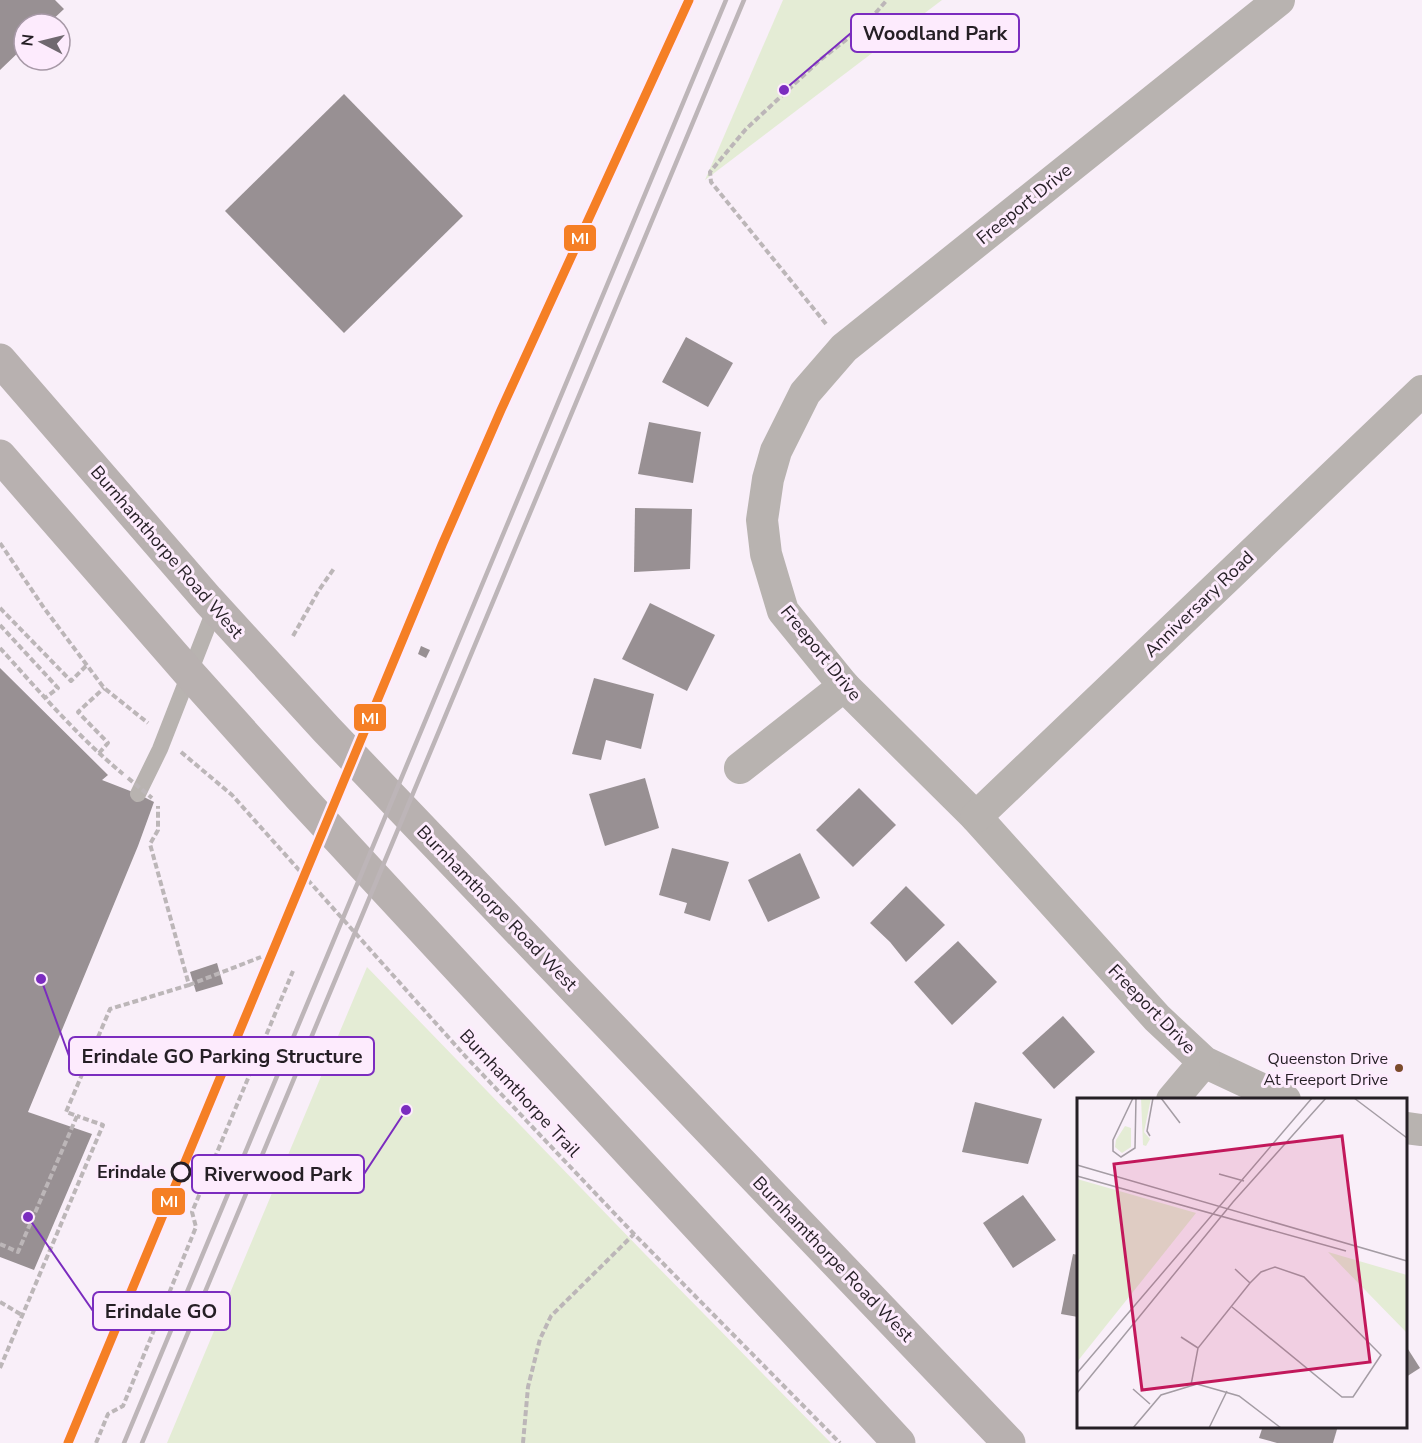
<svg xmlns="http://www.w3.org/2000/svg" width="1422" height="1443" viewBox="0 0 1422 1443" font-family="'Nunito Sans',sans-serif">
  <style>
    .green { fill: #e4ecd5 }
    .building { fill: #989093 }
    .lines { fill: none; stroke-linecap: round; stroke-linejoin: round }
    .path { stroke: #bcb6b8; stroke-width: 4; stroke-dasharray: 6 3; stroke-linecap: butt }
    .lane { stroke: #b8b3b0; stroke-width: 16 }
    .street { stroke: #b8b3b0; stroke-width: 32 }
    .secondary { stroke: #b8b1b0; stroke-width: 33 }
    .rail { stroke: #bdb5b8; stroke-width: 4.5 }
    .path-bridge { stroke: #bcb6b8; stroke-width: 4; stroke-dasharray: 6 3; stroke-linecap: butt }
    .rail-1-casing { stroke: #fdebfd; stroke-width: 14 }
    .rail-1 { stroke: #f57f25; stroke-width: 9 }
    .bus-dot { fill: #7a4b2a; stroke: #fdebfd; stroke-width: 2 }
    .stop-dot { fill: #fdebfd; stroke: #251f25; stroke-width: 3 }
    .labels { text-anchor: middle; dominant-baseline: central; stroke-width: 6; stroke-linejoin: round; paint-order: stroke }
    .bus-label { font-size: 16px; fill: #251f25; stroke: #fdebfd; text-anchor: end }
    .street-label { font-size: 18px; fill: #251f25; stroke: #fdebfd }
    .stop-label { font-size: 18px; font-weight: bold; fill: #251f25; stroke: #fdebfd; text-anchor: end }
    .inset-road { fill: none; stroke: #a49ca4; stroke-width: 1.5 }
    .view { fill: #c2185b; fill-opacity: 0.15; stroke: #c2185b; stroke-width: 3 }
    .inset-edge { fill: none; stroke: #251f25; stroke-width: 3 }
    .leader { fill: none; stroke: #7b2cbf; stroke-width: 2 }
    .callout-dot { fill: #7b2cbf; stroke: #fdebfd; stroke-width: 2 }
    .callout { fill: #fdebfd; stroke: #7b2cbf; stroke-width: 2 }
    .callout-label { font-size: 20px; text-anchor: middle; font-weight: bold; fill: #251f25 }
    .line-badge { stroke: #fdebfd; stroke-width: 2 }
    .badge-label { font-size: 16px; text-anchor: middle; font-weight: bold; fill: #fff }
  </style>
  <rect width="100%" height="100%" fill="#f9eff9"/>
  <g class="green">
    <path d="M 783,0 L 942,0 L 705,180 Z"/>
    <path d="M 367,967 L 644,1253 L 831,1443 L 167,1443 Z"/>
  </g>
  <g class="building">
    <path d="M 0,0 L 55,0 L 64,9 L 48,24 L 24,24 L 24,47 L 0,70 Z"/>
    <path d="M 344,94 L 463,216 L 344,333 L 225,211 Z"/>
    <path d="M 686,337 L 733,363 L 708,407 L 662,382 Z"/>
    <path d="M 649,422 L 701,432 L 693,483 L 638,474 Z"/>
    <path d="M 635,508 L 692,509 L 690,569 L 634,572 Z"/>
    <path d="M 650,603 L 715,635 L 687,691 L 622,659 Z"/>
    <path d="M 421,646 L 430,650 L 426,658 L 418,654 Z"/>
    <path d="M 0,668 L 108,775 L 102,780 L 138,794 L 154,802 L 138,846 L 28,1112 L 92,1134 L 34,1270 L 0,1257 Z"/>
    <path d="M 594,678 L 654,694 L 641,749 L 606,740 L 601,760 L 572,754 Z"/>
    <path d="M 645,778 L 659,828 L 605,846 L 589,794 Z"/>
    <path d="M 859,788 L 896,825 L 853,867 L 816,830 Z"/>
    <path d="M 672,848 L 729,862 L 710,921 L 684,913 L 687,903 L 659,895 Z"/>
    <path d="M 800,853 L 820,898 L 768,922 L 748,880 Z"/>
    <path d="M 906,886 L 945,925 L 906,962 L 890,942 L 870,923 Z"/>
    <path d="M 958,941 L 997,982 L 952,1025 L 914,982 Z"/>
    <path d="M 217,963 L 223,984 L 196,992 L 190,972 Z"/>
    <path d="M 1063,1016 L 1095,1052 L 1054,1089 L 1022,1053 Z"/>
    <path d="M 975,1102 L 1042,1119 L 1028,1164 L 962,1152 Z"/>
    <path d="M 1023,1195 L 1056,1240 L 1013,1268 L 983,1223 Z"/>
    <path d="M 1073,1254 L 1078,1255 L 1078,1317 L 1061,1314 Z"/>
    <path d="M 1406,1346 L 1420,1368 L 1406,1377 Z"/>
    <path d="M 1263,1426 L 1338,1426 L 1333,1443 L 1277,1443 L 1259,1438 Z"/>
  </g>
  <g class="lines">
    <g class="path">
      <path d="M 826,324 L 711,182 L 710,172 L 746,129 L 820,60 L 865,25 L 887,0"/>
      <path d="M 0,543 L 44,608 L 104,688 L 148,723"/>
      <path d="M 0,608 L 71,681 L 86,666"/>
      <path d="M 0,625 L 58,688 L 45,698"/>
      <path d="M 293,636 L 319,590 L 335,567"/>
      <path d="M 0,648 C 39,691 78,737 123,774"/>
      <path d="M 181,752 L 232,795 L 466,1057 L 634,1234 L 840,1443"/>
      <path d="M 99,753 L 108,743 L 78,712 L 104,688"/>
      <path d="M 189,985 L 261,957"/>
      <path d="M 0,1244 L 18,1252 L 77,1116 L 66,1112 L 110,1009 L 189,985 L 150,844 L 158,830 L 158,806"/>
      <path d="M 0,1302 L 22,1315"/>
      <path d="M 0,1368 L 103,1125 L 77,1116"/>
      <path d="M 96,1443 L 108,1414 L 123,1406 L 196,1227 L 192,1212 L 293,971"/>
      <path d="M 523,1443 L 528,1387 L 540,1339 L 551,1316 L 634,1234"/>
    </g>
    <path class="lane" d="M 138,794 L 160,749 L 215,608"/>
    <g class="street">
      <path d="M 1279,0 L 844,348 L 805,393 L 776,451 L 768,479 L 762,520 L 766,554 L 783,611 L 844,686 L 976,817 L 1157,1018 L 1204,1062 L 1285,1100"/>
      <path d="M 740,768 L 844,686"/>
      <path d="M 976,817 L 1422,391"/>
      <path d="M 1172,1100 L 1204,1062"/>
      <path d="M 1406,1128 L 1422,1130"/>
    </g>
    <g class="secondary">
      <path d="M 0,360 L 208,600 L 327,730 L 1009,1443"/>
      <path d="M 0,456 L 189,673 L 300,797 L 899,1443"/>
    </g>
    <g class="rail">
      <path d="M 124,1443 L 726,0"/>
      <path d="M 142,1443 L 744,0"/>
    </g>
    <path class="path-bridge" d="M 128,778 L 152,798"/>
    <defs>
      <path id="rail-1" d="M 68,1443 L 442,545 L 501,410 L 689,0"/>
    </defs>
    <use href="#rail-1" class="rail-1-casing"/>
    <use href="#rail-1" class="rail-1"/>
  </g>
  <circle class="bus-dot" cx="1399" cy="1068" r="5"/>
  <circle class="stop-dot" cx="181" cy="1172" r="9"/>
  <g class="labels">
    <g class="bus-label">
      <text x="1388" y="1059">Queenston Drive<tspan x="1388" dy="21">At Freeport Drive</tspan></text>
    </g>
    <g class="street-label">
      <text transform="translate(1024 204) rotate(-39)">Freeport Drive</text>
      <text transform="translate(167 552) rotate(49)">Burnhamthorpe Road West</text>
      <text transform="translate(1199 604) rotate(-44)">Anniversary Road</text>
      <text transform="translate(821 653) rotate(51)">Freeport Drive</text>
      <text transform="translate(497 908) rotate(46)">Burnhamthorpe Road West</text>
      <text transform="translate(1152 1009) rotate(46)">Freeport Drive</text>
      <text transform="translate(520 1093) rotate(47)">Burnhamthorpe Trail</text>
      <text transform="translate(833 1259) rotate(46)">Burnhamthorpe Road West</text>
    </g>
    <g class="stop-label">
      <text x="166" y="1172">Erindale</text>
    </g>
  </g>
  <g transform="translate(1077 1098)">
    <rect width="330" height="330" fill="#f9eff9"/>
    <path d="M 64,0 L 74,0 L 67,34 L 73,41 L 69,48 L 66,47 ZM 48,28 L 54,30 L 54,49 L 45,55 L 38,49 L 39,42 ZM 0,81 L 119,115 L 0,264 ZM 251,154 L 330,177 L 330,235 Z" fill="#e4ecd5"/>
    <path class="inset-road" d="M 56,0 L 36,42 L 36,53 L 44,59 L 58,50 L 59,0M 84,0 L 103,25M 277,0 L 330,40M 73,38 L 70,33 L 76,0M 0,67 L 330,163M 142,76 L 167,83M 0,78 L 269,153M 158,171 L 173,185M 104,239 L 121,250M 0,275 L 235,0M 114,287 L 121,250 L 173,185 L 184,174 L 198,169 L 227,179 L 304,257 L 276,299 L 265,299 L 155,209M 56,291 L 73,306M 0,295 L 156,104 L 249,0M 56,330 L 84,297 L 120,286 L 162,298 L 204,330M 132,330 L 150,293"/>
    <path class="view" d="M 265,38 L 293,264 L 65,292 L 37,66 Z"/>
    <rect width="330" height="330" class="inset-edge"/>
  </g>
  <path class="leader" d="M784 90L851 33M41 979L69 1056M406 1110L364 1174M28 1217L93 1311"/>
  <g class="callout-dot">
    <circle cx="784" cy="90" r="6"/>
    <circle cx="41" cy="979" r="6"/>
    <circle cx="406" cy="1110" r="6"/>
    <circle cx="28" cy="1217" r="6"/>
  </g>
  <g class="callout">
    <rect x="851" y="14" width="168" height="38" rx="6"/>
    <rect x="69" y="1037" width="305" height="38" rx="6"/>
    <rect x="192" y="1155" width="172" height="38" rx="6"/>
    <rect x="93" y="1292" width="137" height="38" rx="6"/>
  </g>
  <g class="callout-label">
    <text x="935" y="40">Woodland Park</text>
    <text x="222" y="1063">Erindale GO Parking Structure</text>
    <text x="278" y="1181">Riverwood Park</text>
    <text x="161" y="1318">Erindale GO</text>
  </g>
  <g class="line-badge">
    <rect x="563" y="224" width="34" height="28" rx="6" fill="#f57f25"/>
    <rect x="353" y="703" width="34" height="29" rx="6" fill="#f57f25"/>
    <rect x="151" y="1187" width="35" height="29" rx="6" fill="#f57f25"/>
  </g>
  <g class="badge-label">
    <text x="580" y="244">MI</text>
    <text x="370" y="724">MI</text>
    <text x="169" y="1207">MI</text>
  </g>
  <g transform="translate(42 42) rotate(277)"><circle r="28" fill="#fdebfd" stroke="#a799a7" stroke-width="1.5"/>
  <path d="M0-4.5L10 22L0 15L-10 22Z" fill="#6f686f"/>
  <text y="-9" font-size="16" font-weight="bold" text-anchor="middle" fill="#251f25">N</text>
  </g>
</svg>
